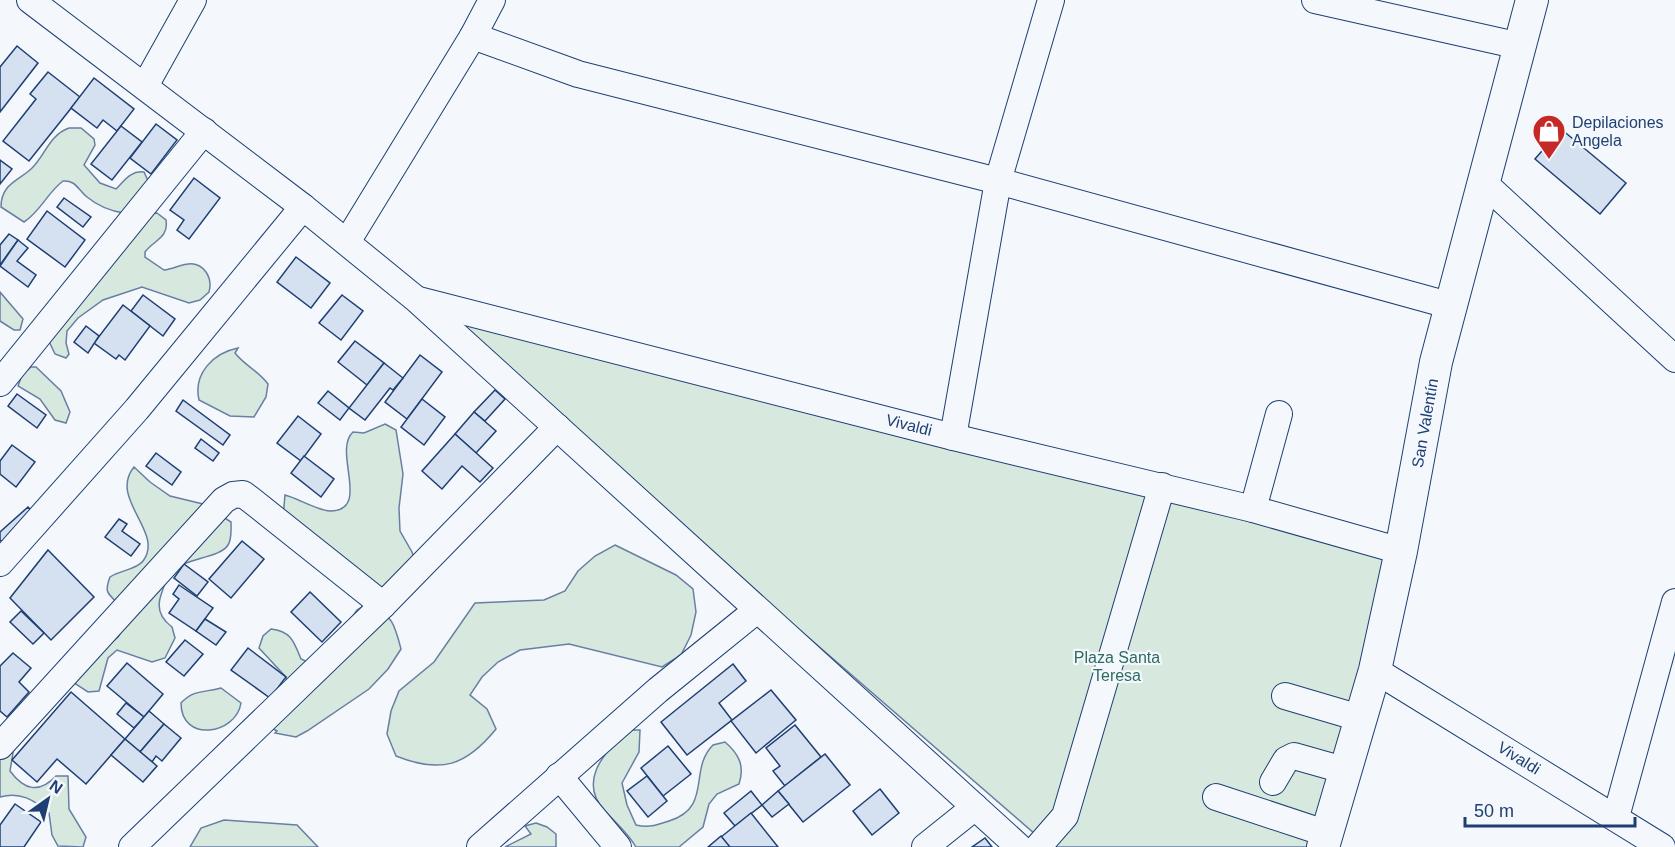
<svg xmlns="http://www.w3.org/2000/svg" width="1675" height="847" viewBox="0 0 1675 847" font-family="Helvetica,sans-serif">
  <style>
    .green { fill: #d7e8df; stroke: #687fa3; stroke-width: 1.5 }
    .building { fill: #d5e0f0; stroke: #1d3f73; stroke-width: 1.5 }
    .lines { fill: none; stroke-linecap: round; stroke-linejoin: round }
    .minor-casing { stroke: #1d3f73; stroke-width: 28 }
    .major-casing { stroke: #1d3f73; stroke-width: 34 }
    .minor { stroke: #f4f7fb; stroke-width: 26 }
    .major { stroke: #f4f7fb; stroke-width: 32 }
    .labels { text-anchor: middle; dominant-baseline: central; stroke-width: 4.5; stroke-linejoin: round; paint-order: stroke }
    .poi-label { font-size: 16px; fill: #1d3f73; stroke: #f4f7fb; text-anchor: start }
    .street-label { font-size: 16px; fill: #1d3f73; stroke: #f4f7fb }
    .park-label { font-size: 16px; fill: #2c6c60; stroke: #f4f7fb }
  </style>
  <rect width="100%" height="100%" fill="#f4f7fb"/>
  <g class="green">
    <path d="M 69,128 L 81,128 L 94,139 L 95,145 L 84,165 L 100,183 L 116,189 C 124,181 131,170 144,172 L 149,183 L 124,213 C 110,211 98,206 87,197 C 78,190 76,180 63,181 C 47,193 41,211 24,222 L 1,207 C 1,184 18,181 31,169 C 45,156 49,135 69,128 Z"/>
    <path d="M 157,213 L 166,220 C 169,238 154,240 145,252 L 145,257 L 164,270 C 179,268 194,256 206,272 C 210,278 211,285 209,292 L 200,300 L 189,303 L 142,287 L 103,300 L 78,318 L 67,331 L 66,343 L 69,354 L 66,358 L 55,354 L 47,337 L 143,215 Z"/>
    <path d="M 0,292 L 23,319 L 20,330 L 14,330 L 0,321 Z"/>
    <path d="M 439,317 L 1391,549 L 1315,847 L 1050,847 Z"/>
    <path d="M 238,348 L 235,353 C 245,366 259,371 268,384 L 266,397 L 254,417 L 230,416 L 199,400 C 193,374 213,353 238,348 Z"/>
    <path d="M 31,367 L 36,367 L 61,391 L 70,412 L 66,423 L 55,420 L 40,399 L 18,386 L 22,375 Z"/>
    <path d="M 385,424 L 396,430 L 403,474 L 399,508 L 400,531 L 412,552 L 419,573 L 386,595 L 282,530 L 285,495 C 297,498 319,511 330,511 C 372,511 332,451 353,432 L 364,433 Z"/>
    <path d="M 134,467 L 150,482 L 170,496 L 203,504 L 231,522 C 231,529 232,539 228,545 C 220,558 186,558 173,570 C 166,576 164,587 161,595 C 156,609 161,619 172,627 L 175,638 L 165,658 L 152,662 L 117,650 L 108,658 L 99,691 L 88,692 L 68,679 L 118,637 L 124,627 C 122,621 122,613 119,607 C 113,593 102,598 110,577 C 120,570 136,570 143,561 C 165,532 108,499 134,467 Z"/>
    <path d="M 615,545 L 676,575 L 693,589 L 696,612 L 691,635 L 681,655 L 662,667 L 569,644 L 520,650 L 498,662 L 482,677 L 470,695 L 487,709 L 496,729 C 466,766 441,774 396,756 L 387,734 L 391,711 L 399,691 L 434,662 L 475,603 L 544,600 L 565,591 L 578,571 L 595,556 Z"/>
    <path d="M 368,603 C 393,617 394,622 401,649 L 388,669 L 369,689 L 307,731 L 296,737 L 275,733 L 277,731 L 268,726 L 287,687 L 286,677 L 259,648 L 263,636 L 271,629 C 291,631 294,642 301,659 L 312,664 L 330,649 L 357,610 Z"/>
    <path d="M 221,688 L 241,703 C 236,735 181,743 181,703 C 194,689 204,693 221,688 Z"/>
    <path d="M 0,730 L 14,747 L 10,771 C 24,790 39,794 56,776 L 68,776 L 69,809 L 86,837 L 83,847 L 58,846 L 52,835 L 49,813 C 34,800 20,791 0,797 Z"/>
    <path d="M 626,730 L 640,730 L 639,752 L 622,783 L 627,805 L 636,825 C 649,828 657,825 669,821 C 713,807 688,770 713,745 L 725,742 C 739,754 745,766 739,784 L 717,794 L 709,804 L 703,827 L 679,847 L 636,847 C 628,833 616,823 605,811 C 577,781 605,753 626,730 Z"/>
    <path d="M 224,820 L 297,825 L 318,847 L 190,847 L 201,828 Z"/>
    <path d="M 536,823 L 547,827 L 556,834 L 556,847 L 505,847 L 531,834 L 525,826 Z"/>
  </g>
  <g class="building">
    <path d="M 17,46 L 38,63 L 0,112 L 0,67 Z"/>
    <path d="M 48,72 L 80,97 L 29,161 L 3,141 L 36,99 L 30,94 Z"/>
    <path d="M 94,78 L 134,109 L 117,131 L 103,120 L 97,128 L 71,108 Z"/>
    <path d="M 156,124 L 177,140 L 151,174 L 130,158 Z"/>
    <path d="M 121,126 L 142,142 L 112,180 L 91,164 Z"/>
    <path d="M 1561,129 L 1626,183 L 1600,214 L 1535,159 Z"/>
    <path d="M 0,160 L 12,169 L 0,184 Z"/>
    <path d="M 194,178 L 220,198 L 189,239 L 177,230 L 184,220 L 170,210 Z"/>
    <path d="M 64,198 L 91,217 L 83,227 L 57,207 Z"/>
    <path d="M 47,211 L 85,240 L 65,267 L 27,239 Z"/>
    <path d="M 9,234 L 18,240 L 0,265 L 0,245 Z"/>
    <path d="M 18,240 L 28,248 L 17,261 L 36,275 L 28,287 L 0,266 Z"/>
    <path d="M 296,257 L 330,283 L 311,308 L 277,282 Z"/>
    <path d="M 143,295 L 175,319 L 163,336 L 131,311 Z"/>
    <path d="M 342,295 L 363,311 L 341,340 L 319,323 Z"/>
    <path d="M 123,305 L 150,326 L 125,360 L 119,355 L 116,359 L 94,343 Z"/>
    <path d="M 86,326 L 99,336 L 88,353 L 74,342 Z"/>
    <path d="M 355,341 L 384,363 L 367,385 L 338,362 Z"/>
    <path d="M 420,355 L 442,372 L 407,419 L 385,402 Z"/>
    <path d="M 384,363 L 403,378 L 393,390 L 390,388 L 365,420 L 349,408 Z"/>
    <path d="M 495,390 L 505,399 L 485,421 L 474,412 Z"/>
    <path d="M 328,391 L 349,408 L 340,420 L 318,403 Z"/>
    <path d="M 17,394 L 46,415 L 37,428 L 8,406 Z"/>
    <path d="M 422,399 L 445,417 L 424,445 L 401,427 Z"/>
    <path d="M 183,400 L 230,435 L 223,445 L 176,411 Z"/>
    <path d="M 474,412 L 496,431 L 476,453 L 455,434 Z"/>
    <path d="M 298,416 L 321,434 L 301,461 L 277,443 Z"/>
    <path d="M 455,434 L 493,468 L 480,482 L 462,466 L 442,489 L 422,471 Z"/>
    <path d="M 201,439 L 219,453 L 213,461 L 195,448 Z"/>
    <path d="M 12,445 L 35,462 L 16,487 L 0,474 L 0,461 Z"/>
    <path d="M 156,453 L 181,472 L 172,485 L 146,466 Z"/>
    <path d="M 304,456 L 334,479 L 321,497 L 291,473 Z"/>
    <path d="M 28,507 L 35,515 L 4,543 L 0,540 L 0,532 Z"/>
    <path d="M 119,519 L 127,524 L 122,531 L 140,544 L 131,556 L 105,537 Z"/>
    <path d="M 242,541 L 264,559 L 231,598 L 209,579 Z"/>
    <path d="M 48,550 L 94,597 L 51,640 L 10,598 Z"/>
    <path d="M 184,564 L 208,582 L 197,596 L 174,578 Z"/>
    <path d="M 179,585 L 213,608 L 196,631 L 169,613 L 179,599 L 173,594 Z"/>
    <path d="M 310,592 L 341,622 L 322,642 L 291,612 Z"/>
    <path d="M 21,611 L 44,633 L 33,644 L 10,622 Z"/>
    <path d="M 205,619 L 226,632 L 216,645 L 196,631 Z"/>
    <path d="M 185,640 L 203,654 L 184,676 L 166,662 Z"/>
    <path d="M 248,648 L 286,677 L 270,698 L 231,670 Z"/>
    <path d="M 13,653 L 31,668 L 19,682 L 29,692 L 7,717 L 0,711 L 0,666 Z"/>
    <path d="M 127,663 L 163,694 L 144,717 L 107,686 Z"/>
    <path d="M 733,664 L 746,681 L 719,703 L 732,720 L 687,755 L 661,722 Z"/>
    <path d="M 771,690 L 796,720 L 756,753 L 731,721 Z"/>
    <path d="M 71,692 L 125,739 L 86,784 L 57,759 L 37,782 L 12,760 Z"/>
    <path d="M 126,703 L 144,717 L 134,728 L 117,714 Z"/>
    <path d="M 149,711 L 164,724 L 140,752 L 125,739 Z"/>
    <path d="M 164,724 L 181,738 L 162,761 L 156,756 L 152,762 L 140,752 Z"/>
    <path d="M 795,725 L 821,757 L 785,786 L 773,771 L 780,766 L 766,748 Z"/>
    <path d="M 125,739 L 157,766 L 143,782 L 111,755 Z"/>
    <path d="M 668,746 L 691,774 L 663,796 L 641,768 Z"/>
    <path d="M 825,754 L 850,785 L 803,822 L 778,791 Z"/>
    <path d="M 647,776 L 667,801 L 648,817 L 627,791 Z"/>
    <path d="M 880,789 L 899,813 L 872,835 L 853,811 Z"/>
    <path d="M 751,791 L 762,805 L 735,826 L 724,813 Z"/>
    <path d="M 778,791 L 789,804 L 772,817 L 762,805 Z"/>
    <path d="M 15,804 L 41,822 L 24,847 L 0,847 L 0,825 Z"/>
    <path d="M 751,813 L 778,847 L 729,847 L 721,837 Z"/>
    <path d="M 721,836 L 730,847 L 708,847 Z"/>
    <path d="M 985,838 L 992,847 L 972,847 Z"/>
  </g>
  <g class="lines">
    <defs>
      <g id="minor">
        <path d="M 30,0 L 303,207 L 416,299 L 1019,847"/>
        <path d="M 1315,0 L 1520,46"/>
        <path d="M 473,36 L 578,74 L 998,181 L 1452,306"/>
        <path d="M 145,86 L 193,0"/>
        <path d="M 1484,183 L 1675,359"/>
        <path d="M 347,242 L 473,36 L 492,0"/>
        <path d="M 419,300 L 953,437 L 1253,509 L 1401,551"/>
        <path d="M 0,383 L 204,131"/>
        <path d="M 953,437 L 998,181 L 1051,0"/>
        <path d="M 1253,509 L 1279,414"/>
        <path d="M 0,563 L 137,409 L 303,207"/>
        <path d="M 1375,670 L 1662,847"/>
        <path d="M 1285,696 L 1363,719"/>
        <path d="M 0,746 L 224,500 L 233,495 L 243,494 L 251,500 L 383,605"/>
        <path d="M 559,776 L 618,847"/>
        <path d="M 1273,782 L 1286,760 L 1294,756 L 1347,771"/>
        <path d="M 1216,797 L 1328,834"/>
        <path d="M 1616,817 L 1675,602"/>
        <path d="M 132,847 L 383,605 L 557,427"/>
        <path d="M 480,847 L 658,690 L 757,610"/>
        <path d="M 925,847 L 975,807"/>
        <path d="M 1038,847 L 1065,816 L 1162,486"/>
      </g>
      <path id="major" d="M 1323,847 L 1375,670 L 1401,551 L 1436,362 L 1532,0"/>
    </defs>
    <use href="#minor" class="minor-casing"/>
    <use href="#major" class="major-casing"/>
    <use href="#minor" class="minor"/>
    <use href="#major" class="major"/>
  </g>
  <defs>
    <symbol id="shop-pin" viewBox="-11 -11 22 30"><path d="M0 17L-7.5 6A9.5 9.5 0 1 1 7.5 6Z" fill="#c62828" stroke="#f4f7fb"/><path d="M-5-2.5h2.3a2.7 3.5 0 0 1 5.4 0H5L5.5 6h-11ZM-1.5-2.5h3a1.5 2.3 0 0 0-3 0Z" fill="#fff"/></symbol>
  </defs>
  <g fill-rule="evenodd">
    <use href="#shop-pin" x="1530" y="112" width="38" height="52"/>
  </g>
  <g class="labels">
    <g class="poi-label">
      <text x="1572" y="122">Depilaciones<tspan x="1572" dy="18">Angela</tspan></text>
    </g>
    <g class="street-label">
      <text transform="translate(1425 423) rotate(-80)">San Valentín</text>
      <text transform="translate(909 425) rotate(14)">Vivaldi</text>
      <text transform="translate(1519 758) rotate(32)">Vivaldi</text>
    </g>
    <g class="park-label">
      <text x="1117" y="657">Plaza Santa<tspan x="1117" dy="18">Teresa</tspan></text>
    </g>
  </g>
  <g transform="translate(48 799) rotate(34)" stroke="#f4f7fb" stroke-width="4.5" paint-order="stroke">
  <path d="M0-4.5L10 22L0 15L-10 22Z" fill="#1d3f73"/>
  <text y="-9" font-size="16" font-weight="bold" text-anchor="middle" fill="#1d3f73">N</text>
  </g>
  <path d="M1465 817v9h170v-9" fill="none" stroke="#1d3f73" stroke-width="3"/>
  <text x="1474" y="817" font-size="18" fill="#1d3f73" stroke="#f4f7fb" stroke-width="4.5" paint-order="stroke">50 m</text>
</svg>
